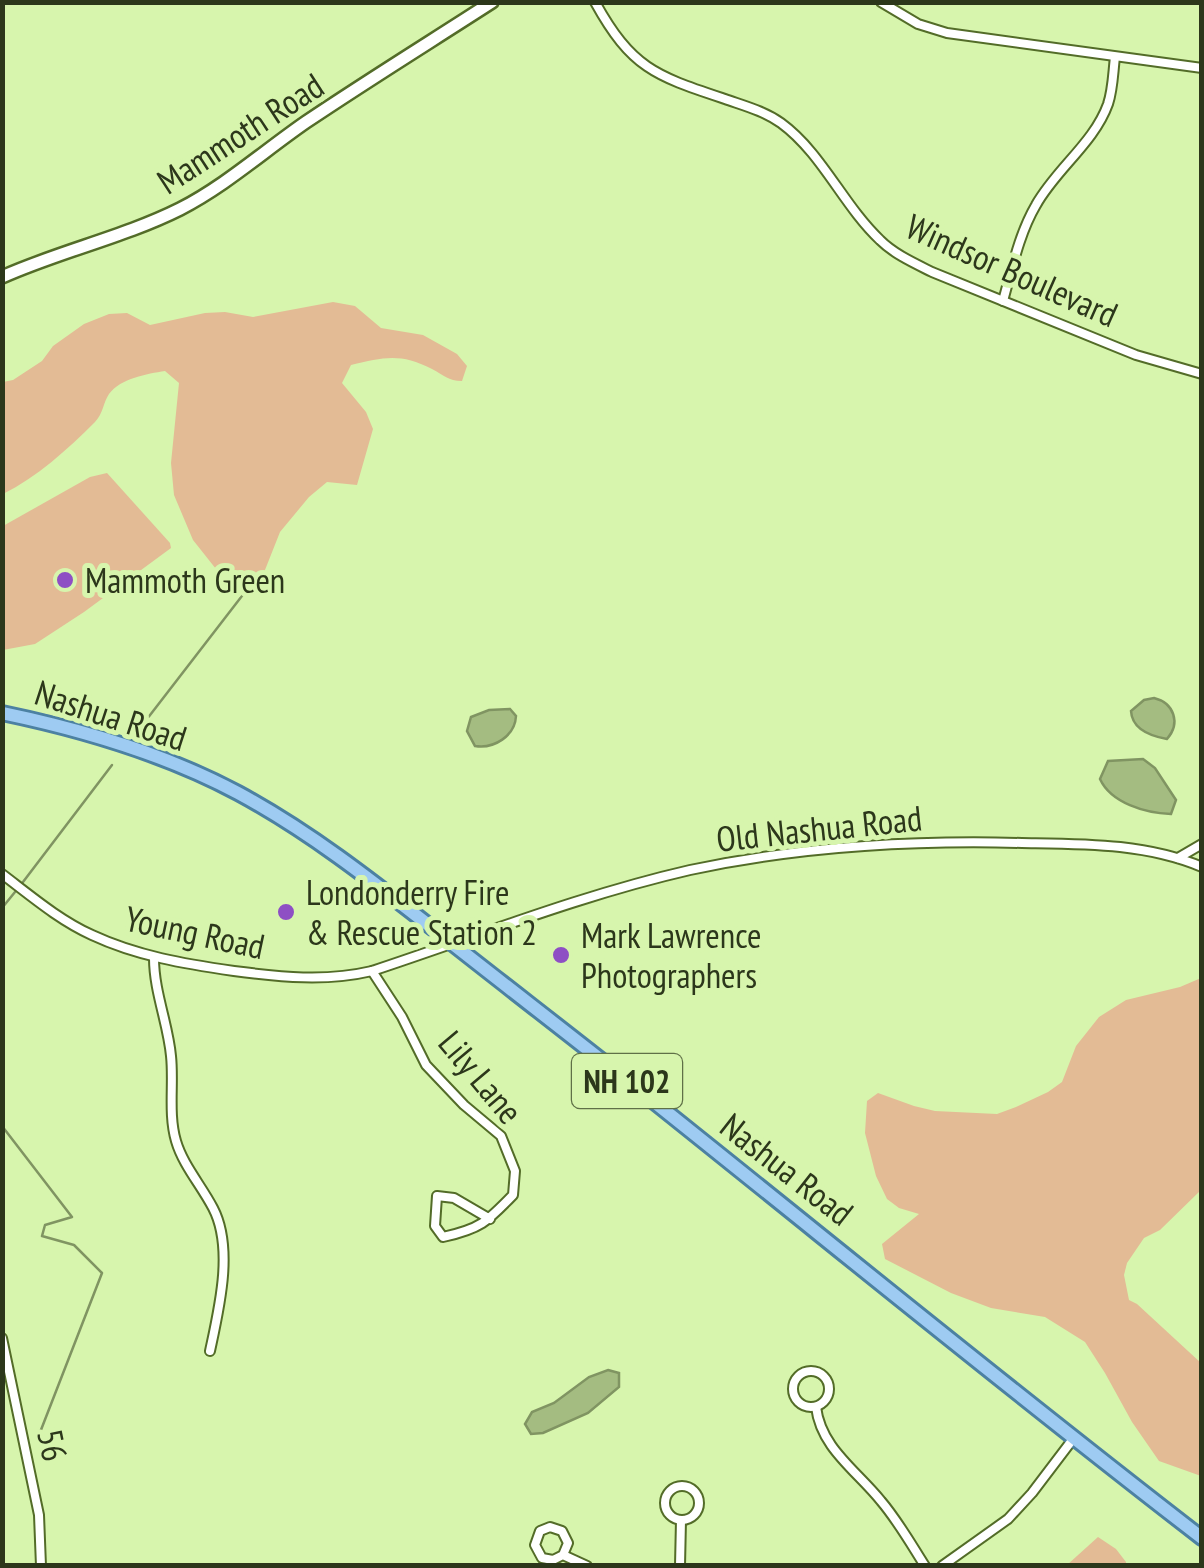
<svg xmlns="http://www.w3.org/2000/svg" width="1204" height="1568" viewBox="0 0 1204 1568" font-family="'PT Sans Narrow',sans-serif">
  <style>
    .green { fill: #e3bb95 }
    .water { fill: #a4bc81; stroke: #809462; stroke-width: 2.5 }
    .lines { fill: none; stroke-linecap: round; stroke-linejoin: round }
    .stream { stroke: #809462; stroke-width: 2.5 }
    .street-casing { stroke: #536c28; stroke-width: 12 }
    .secondary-casing { stroke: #536c28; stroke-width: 16 }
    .primary-casing { stroke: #4c81a2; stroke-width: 18 }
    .street { stroke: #fff; stroke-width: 8 }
    .secondary { stroke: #fff; stroke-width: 11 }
    .primary { stroke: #9ecbf2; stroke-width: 12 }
    .poi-dot { fill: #8e4fc4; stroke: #d7f5ad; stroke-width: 4 }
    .labels { text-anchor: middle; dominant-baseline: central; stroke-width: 10; stroke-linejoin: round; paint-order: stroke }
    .shield { fill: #d7f5ad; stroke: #5f7047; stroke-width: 2.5 }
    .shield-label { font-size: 32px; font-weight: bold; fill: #2c371b }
    .street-label { font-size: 35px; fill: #2c371b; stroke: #d7f5ad }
    .poi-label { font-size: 35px; fill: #2c371b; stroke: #d7f5ad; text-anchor: start }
  </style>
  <rect width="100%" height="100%" fill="#d7f5ad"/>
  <g class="green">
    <path d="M 333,302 L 355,306 L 381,328 L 423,335 L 457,354 L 467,366 L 462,381 C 448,381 444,375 432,369 C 401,353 384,357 351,365 L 342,383 L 366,412 L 373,429 L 357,485 L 327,482 L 309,497 L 280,532 L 263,575 L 245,592 L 216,569 L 193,540 L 174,495 L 171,463 L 179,383 L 165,371 C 147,374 121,378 109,394 C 103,403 103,414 95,422 C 67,450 37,477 3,494 L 3,382 L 13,380 L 42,361 L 53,346 L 84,324 L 109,314 L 127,313 L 150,325 L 205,313 L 225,312 L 253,317 Z"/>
    <path d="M 107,473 L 170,543 L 171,548 L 84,612 L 35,644 L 3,650 L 3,526 L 90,477 Z"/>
    <path d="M 1201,978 L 1201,1186 L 1200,1191 L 1160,1230 L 1144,1238 L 1127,1263 L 1124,1275 L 1129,1300 L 1137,1304 L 1201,1363 L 1201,1476 L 1159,1461 L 1132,1422 L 1105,1373 L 1085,1342 L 1045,1317 L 991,1308 L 951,1293 L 885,1259 L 882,1244 L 919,1214 L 899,1208 L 887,1199 L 876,1176 L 865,1133 L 867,1101 L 878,1093 L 914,1106 L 935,1111 L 997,1114 L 1016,1107 L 1048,1092 L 1062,1082 L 1076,1046 L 1099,1017 L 1126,1000 L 1180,987 Z"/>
    <path d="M 1098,1537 L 1116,1549 L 1126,1562 L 1126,1565 L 1067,1565 Z"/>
  </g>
  <g class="water">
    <path d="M 1154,698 C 1174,703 1181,723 1167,739 C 1150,736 1132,729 1131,711 L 1144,700 Z"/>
    <path d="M 510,709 L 516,716 C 515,736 494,749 475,746 L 467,731 L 471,717 L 489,710 Z"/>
    <path d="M 1143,759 L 1155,768 L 1176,800 L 1171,814 C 1145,813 1111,803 1100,779 L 1108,761 Z"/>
    <path d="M 608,1370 L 619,1373 L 619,1387 L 588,1413 L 543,1433 L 531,1434 L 525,1424 L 532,1412 L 554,1403 L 589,1377 Z"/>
  </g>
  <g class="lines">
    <g class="stream">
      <path d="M 147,719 L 245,592 L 255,582"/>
      <path d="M 23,882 L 112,765"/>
      <path d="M 2,908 L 15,892"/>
      <path d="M 2,1126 L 72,1217 L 45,1225 L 42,1236 L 74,1245 L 102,1273 L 39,1435"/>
    </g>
    <defs>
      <g id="street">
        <path d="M 595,2 C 632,69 656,76 725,99 C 745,106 764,111 781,123 C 822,153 843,205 880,240 C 894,254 914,263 932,272 L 1136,355 L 1202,374"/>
        <path d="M 881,2 L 918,24 L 947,33 L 1202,68"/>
        <path d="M 1003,301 C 1012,269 1019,234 1036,205 C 1056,169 1094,143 1108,104 C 1113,89 1113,73 1115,57"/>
        <path d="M 1178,858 L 1202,844"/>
        <path d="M 2,874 C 31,896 59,920 92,935 C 137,956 185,964 234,971 C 281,977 325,982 372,971 C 478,936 581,895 690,870 C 798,847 912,840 1022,843 C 1083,844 1145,843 1202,867"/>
        <path d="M 154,958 C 154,992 168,1023 171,1056 C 174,1083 168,1114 176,1141 C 183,1165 201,1185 213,1208 C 234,1248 219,1309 210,1351"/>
        <path d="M 372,971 L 402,1017 L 426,1065 L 464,1105 L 501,1136 L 515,1171 L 513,1195 C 487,1222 480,1229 443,1237 L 435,1226 L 437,1196 L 454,1198 L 490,1219"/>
        <path d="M 2,1338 L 39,1515 L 41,1566"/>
        <circle cx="811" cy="1389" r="18"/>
        <path d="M 816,1407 C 821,1448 856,1470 881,1501 C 898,1521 911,1544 925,1566"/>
        <circle cx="682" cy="1503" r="17"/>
        <path d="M 563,1555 L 568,1543 L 562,1531 L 550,1527 L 540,1531 L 535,1545 L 542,1558 L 553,1560 L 563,1555 L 587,1566"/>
        <path d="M 680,1566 L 681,1520"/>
        <path d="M 942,1566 L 1008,1519 L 1032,1493 L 1073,1439"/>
      </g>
      <path id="secondary" d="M 2,277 C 60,251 124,237 180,209 C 225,186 264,151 306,122 C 367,81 430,42 492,2"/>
      <path id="primary" d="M 2,713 C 84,730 165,754 238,793 C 314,834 381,888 449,941 C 520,997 592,1052 663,1109 C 842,1252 1020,1398 1202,1538"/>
    </defs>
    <use href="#street" class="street-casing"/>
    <use href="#secondary" class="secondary-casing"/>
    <use href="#primary" class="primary-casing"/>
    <use href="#street" class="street"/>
    <use href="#secondary" class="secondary"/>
    <use href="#primary" class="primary"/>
  </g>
  <g class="poi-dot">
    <circle cx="65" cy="580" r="10"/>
    <circle cx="286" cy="912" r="10"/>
    <circle cx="561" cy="955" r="10"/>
  </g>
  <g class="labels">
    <rect class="shield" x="572" y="1054" width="110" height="54" rx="8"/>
    <g class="shield-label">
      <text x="627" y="1081">NH 102</text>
    </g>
    <g class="street-label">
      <text transform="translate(240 133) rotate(-33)">Mammoth Road</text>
      <text transform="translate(1012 270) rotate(24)">Windsor Boulevard</text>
      <text transform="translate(111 715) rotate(18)">Nashua Road</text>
      <text transform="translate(819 828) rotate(-6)">Old Nashua Road</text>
      <text transform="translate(195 932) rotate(12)">Young Road</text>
      <text transform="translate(481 1077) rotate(50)">Lily Lane</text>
      <text transform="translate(787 1169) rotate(38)">Nashua Road</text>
      <text transform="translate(53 1445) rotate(78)">56</text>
    </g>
    <g class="poi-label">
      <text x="85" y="580">Mammoth Green</text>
      <text x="306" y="892">Londonderry Fire<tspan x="306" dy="40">&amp; Rescue Station 2</tspan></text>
      <text x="581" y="935">Mark Lawrence<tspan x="581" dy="40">Photographers</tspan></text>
    </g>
  </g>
  <rect width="1204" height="1568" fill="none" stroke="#2c371b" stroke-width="10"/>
</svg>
